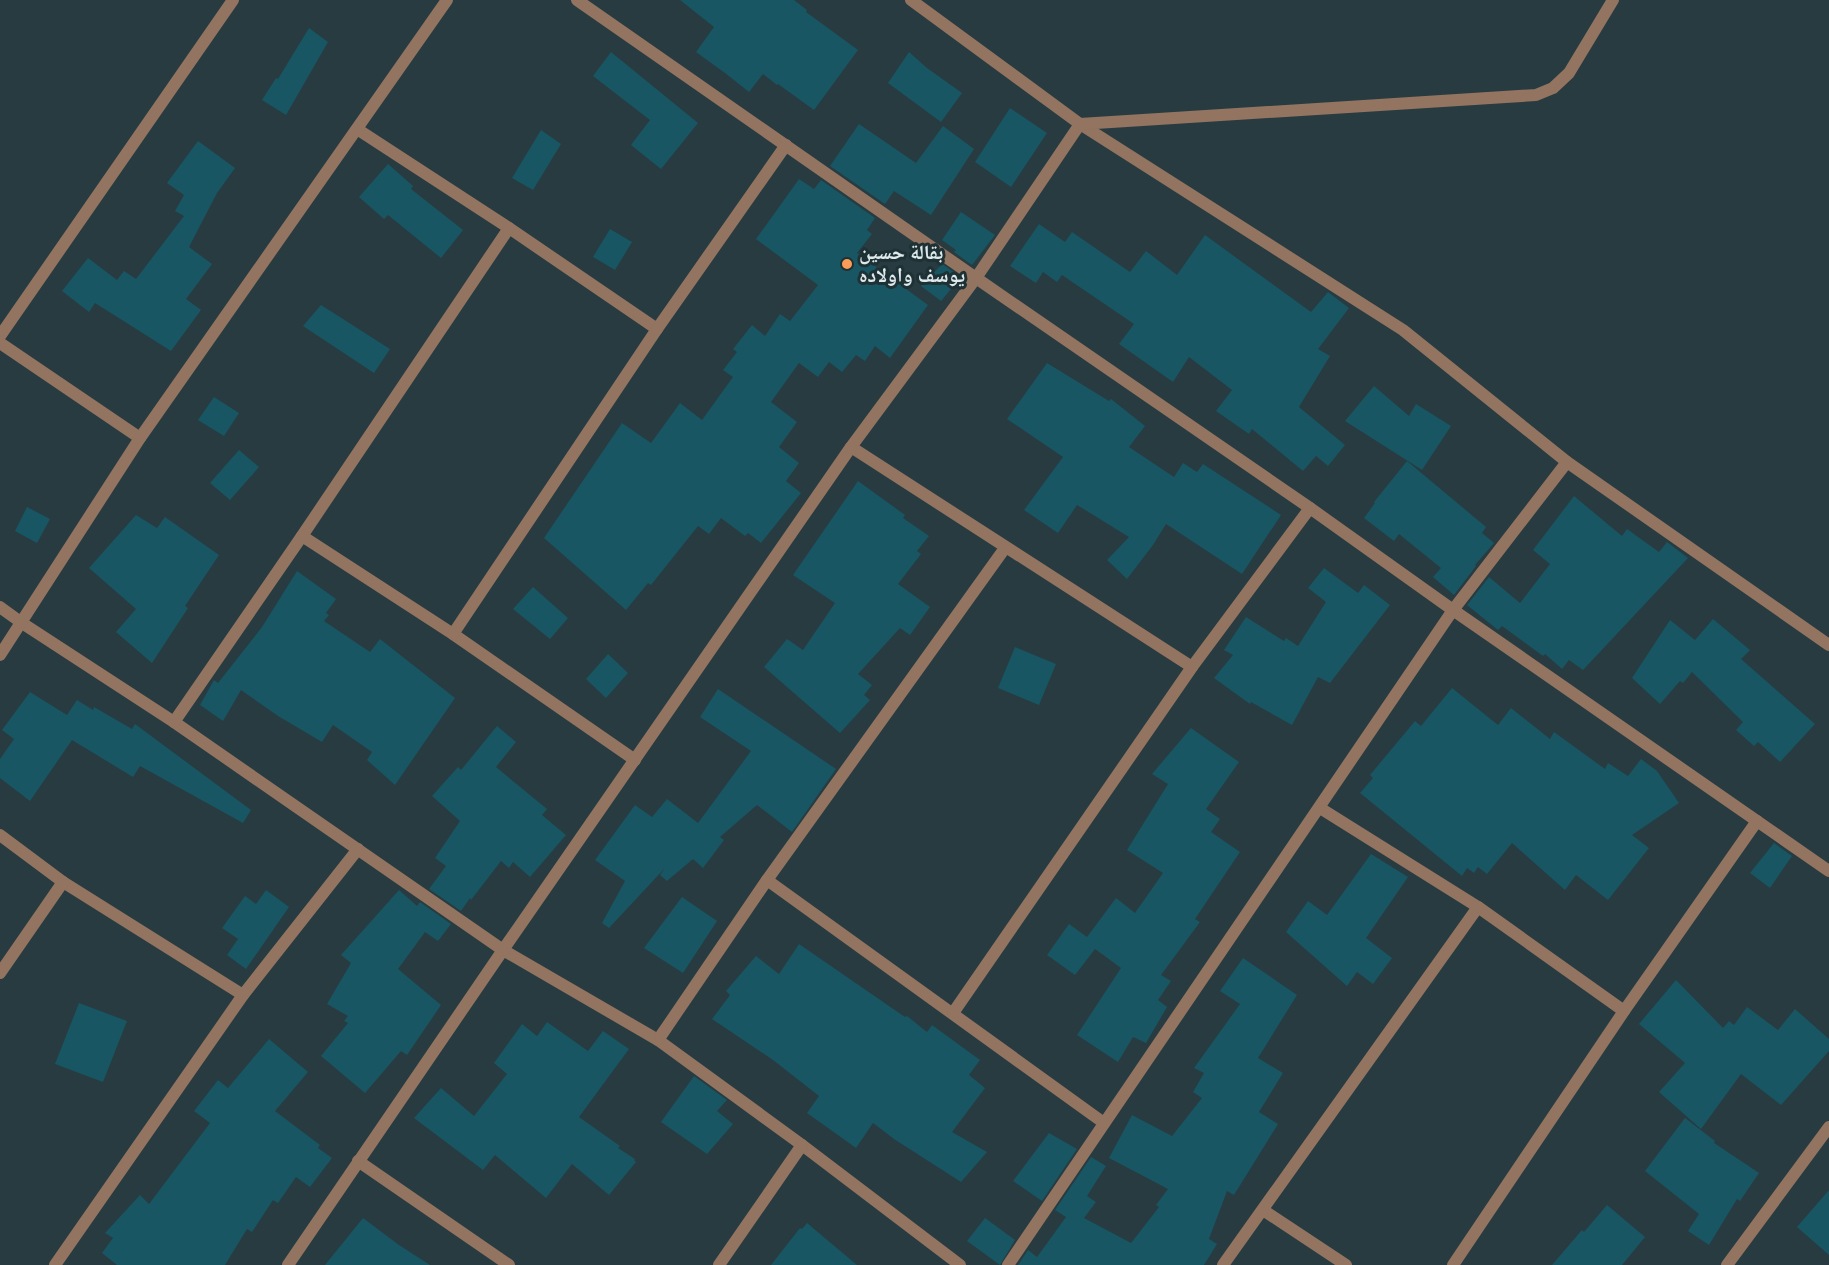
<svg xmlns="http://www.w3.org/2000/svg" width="1829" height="1265" viewBox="0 0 1829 1265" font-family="Karla,'Noto Naskh Arabic',sans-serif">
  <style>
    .building { fill: #185663 }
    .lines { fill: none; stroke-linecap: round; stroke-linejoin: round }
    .minor { stroke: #927461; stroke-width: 12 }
    .poi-dot { fill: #fd9c56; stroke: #1e3135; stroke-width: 2 }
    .labels { text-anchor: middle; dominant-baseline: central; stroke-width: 6; stroke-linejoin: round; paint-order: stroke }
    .poi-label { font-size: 20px; font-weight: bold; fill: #dee9ec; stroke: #1e3135; text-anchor: start }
  </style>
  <rect width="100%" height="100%" fill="#283b40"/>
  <g class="building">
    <path d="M 680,0 L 794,0 L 807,10 L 806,12 L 858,50 L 814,110 L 778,84 L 777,85 L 763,74 L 749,92 L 725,73 L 696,52 L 714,27 Z"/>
    <path d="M 309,28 L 328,42 L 286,115 L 262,100 L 276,78 L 278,79 Z"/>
    <path d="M 611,52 L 698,123 L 661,169 L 631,145 L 650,120 L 593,76 Z"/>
    <path d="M 909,52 L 927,68 L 962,93 L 941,122 L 888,83 Z"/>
    <path d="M 1010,108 L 1047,133 L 1011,187 L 975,162 Z"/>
    <path d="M 859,124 L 916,163 L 943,126 L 974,149 L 931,215 L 894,191 L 885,204 L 830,166 Z"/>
    <path d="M 541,130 L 561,144 L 533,190 L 512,178 Z"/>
    <path d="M 198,141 L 235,168 L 217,193 L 189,247 L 212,264 L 186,299 L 201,310 L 171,351 L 95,303 L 89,312 L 62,291 L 88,258 L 117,280 L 124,271 L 136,279 L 184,216 L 175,211 L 184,195 L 167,183 Z"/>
    <path d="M 388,164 L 413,186 L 411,189 L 463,230 L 441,258 L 388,215 L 384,219 L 359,197 Z"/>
    <path d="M 799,179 L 814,189 L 821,180 L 875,218 L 867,230 L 872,234 L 857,253 L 928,305 L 890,358 L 875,346 L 865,361 L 856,355 L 842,372 L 829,362 L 818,377 L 799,363 L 771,402 L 797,422 L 779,447 L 799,463 L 786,481 L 801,493 L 761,543 L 748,533 L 745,536 L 721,518 L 709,534 L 698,526 L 651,585 L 648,583 L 626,610 L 544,538 L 622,423 L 651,443 L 680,403 L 702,420 L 733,377 L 723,370 L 737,352 L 733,349 L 752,325 L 765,336 L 780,314 L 790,321 L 818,285 L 756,239 Z"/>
    <path d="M 961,212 L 995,235 L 972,265 L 954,252 L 956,250 L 942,240 Z"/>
    <path d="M 1039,224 L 1065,242 L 1072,232 L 1130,272 L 1146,251 L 1177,275 L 1205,235 L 1311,312 L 1328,292 L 1349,308 L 1318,349 L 1330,356 L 1299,407 L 1345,445 L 1328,466 L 1316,456 L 1303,471 L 1252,429 L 1249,434 L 1216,411 L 1232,390 L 1189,357 L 1173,382 L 1119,344 L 1134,324 L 1062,275 L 1057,282 L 1043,272 L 1036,283 L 1010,266 Z"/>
    <path d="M 610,229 L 632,242 L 615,270 L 593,257 Z"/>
    <path d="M 942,264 L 961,277 L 941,301 L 921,286 Z"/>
    <path d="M 321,305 L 390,349 L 374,373 L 303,326 Z"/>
    <path d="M 1047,363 L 1109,401 L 1111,399 L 1145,426 L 1129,447 L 1174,477 L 1183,463 L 1197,472 L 1203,464 L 1281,515 L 1242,574 L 1166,524 L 1153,545 L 1127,579 L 1107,560 L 1129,537 L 1077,505 L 1058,533 L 1024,510 L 1063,457 L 1007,419 Z"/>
    <path d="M 1374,386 L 1409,416 L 1416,404 L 1451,426 L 1422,470 L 1345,421 Z"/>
    <path d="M 214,397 L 239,413 L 224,436 L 198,420 Z"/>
    <path d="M 239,450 L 259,467 L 230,500 L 210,483 Z"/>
    <path d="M 1407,461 L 1486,527 L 1482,533 L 1494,543 L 1475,565 L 1476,566 L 1454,595 L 1433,577 L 1441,568 L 1399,534 L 1394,541 L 1364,518 L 1375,503 L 1374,502 Z"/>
    <path d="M 858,481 L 905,515 L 903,518 L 929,536 L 917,551 L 921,554 L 898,584 L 930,607 L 910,635 L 900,628 L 858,674 L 872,685 L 864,695 L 870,700 L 840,733 L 764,667 L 787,639 L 803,650 L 835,603 L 793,575 Z"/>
    <path d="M 1574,496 L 1622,536 L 1627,529 L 1659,552 L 1667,542 L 1688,558 L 1583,670 L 1569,660 L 1562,669 L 1545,654 L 1543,656 L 1502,626 L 1498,630 L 1467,605 L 1489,577 L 1520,603 L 1550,564 L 1533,550 Z"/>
    <path d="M 27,507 L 50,519 L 37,543 L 15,531 Z"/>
    <path d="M 136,515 L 157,528 L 165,517 L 219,555 L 185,606 L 188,608 L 152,663 L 116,632 L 136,609 L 89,568 Z"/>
    <path d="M 1324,568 L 1358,593 L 1364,585 L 1390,605 L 1330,683 L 1318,677 L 1292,725 L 1251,702 L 1250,704 L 1214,678 L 1233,655 L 1224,650 L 1246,617 L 1284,641 L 1286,638 L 1298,646 L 1326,602 L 1308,588 Z"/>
    <path d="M 297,571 L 336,599 L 326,613 L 329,615 L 324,621 L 370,652 L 380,639 L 455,698 L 395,785 L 367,760 L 372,752 L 333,725 L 322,742 L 278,716 L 241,690 L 223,721 L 200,705 L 214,680 L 218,683 L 262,627 Z"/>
    <path d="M 533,587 L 568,618 L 550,639 L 513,609 Z"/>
    <path d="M 1713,619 L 1750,650 L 1741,659 L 1815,724 L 1780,762 L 1758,742 L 1754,746 L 1736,730 L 1743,722 L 1692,672 L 1683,683 L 1680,681 L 1660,704 L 1632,678 L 1670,620 L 1695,640 Z"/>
    <path d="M 1015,647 L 1056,664 L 1039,705 L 998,688 Z"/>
    <path d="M 608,654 L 628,673 L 606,698 L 586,679 Z"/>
    <path d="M 1452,688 L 1498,725 L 1511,708 L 1550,739 L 1554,732 L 1605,769 L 1608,763 L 1628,776 L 1641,759 L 1657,771 L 1679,803 L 1632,835 L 1649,848 L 1608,900 L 1576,875 L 1565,890 L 1512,843 L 1487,874 L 1478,867 L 1474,873 L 1467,868 L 1462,876 L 1360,793 L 1373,778 L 1370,775 L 1415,721 L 1421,726 Z"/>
    <path d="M 718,689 L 836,769 L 792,832 L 757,805 L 720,837 L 724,840 L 703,868 L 693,859 L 667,881 L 660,875 L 665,868 L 609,928 L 602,923 L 625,881 L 595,860 L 635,805 L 652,817 L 667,799 L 698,823 L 751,751 L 700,717 Z"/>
    <path d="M 30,692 L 67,715 L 77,700 L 93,710 L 94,707 L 132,729 L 135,724 L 251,810 L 243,823 L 140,766 L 133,777 L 72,740 L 30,801 L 0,778 L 0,759 L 14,739 L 2,730 Z"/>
    <path d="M 497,726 L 516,742 L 496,767 L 547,809 L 542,815 L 566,835 L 530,877 L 513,862 L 509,868 L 501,861 L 471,900 L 470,898 L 461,911 L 429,889 L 446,866 L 435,858 L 460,821 L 432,796 L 458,767 L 461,770 Z"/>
    <path d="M 1191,728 L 1239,762 L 1206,809 L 1220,819 L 1211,832 L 1240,852 L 1195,919 L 1200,922 L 1161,975 L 1171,981 L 1158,1000 L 1167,1007 L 1146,1043 L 1133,1037 L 1118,1062 L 1077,1035 L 1121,968 L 1095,949 L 1075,975 L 1047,955 L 1069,924 L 1087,937 L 1116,898 L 1135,913 L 1163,873 L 1127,850 L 1168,784 L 1152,774 Z"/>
    <path d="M 1774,843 L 1792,856 L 1770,888 L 1750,873 Z"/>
    <path d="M 1371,854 L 1408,877 L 1366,938 L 1392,958 L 1373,984 L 1357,972 L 1347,986 L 1286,932 L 1308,901 L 1327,915 Z"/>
    <path d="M 266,890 L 289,907 L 246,969 L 227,955 L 238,939 L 222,928 L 245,896 L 256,904 Z"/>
    <path d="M 399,890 L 417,906 L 420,902 L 451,924 L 438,941 L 425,932 L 398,969 L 441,1005 L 407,1055 L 401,1051 L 365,1093 L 321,1056 L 348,1023 L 344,1021 L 348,1016 L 327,1004 L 351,963 L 341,955 Z"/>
    <path d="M 682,897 L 717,921 L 683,973 L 644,948 Z"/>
    <path d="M 799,944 L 905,1017 L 907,1016 L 927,1032 L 932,1025 L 980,1060 L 969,1075 L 985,1088 L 952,1132 L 987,1152 L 961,1182 L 894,1139 L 873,1123 L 856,1148 L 807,1113 L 819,1096 L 773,1060 L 712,1019 L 730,995 L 726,991 L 756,956 L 779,974 Z"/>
    <path d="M 1243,958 L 1297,995 L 1258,1058 L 1283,1073 L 1259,1112 L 1278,1124 L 1234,1195 L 1227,1191 L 1209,1239 L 1217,1244 L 1204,1265 L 1018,1265 L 1028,1250 L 1037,1257 L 1066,1217 L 1055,1210 L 1091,1157 L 1106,1166 L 1087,1196 L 1096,1202 L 1084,1218 L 1131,1243 L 1159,1207 L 1156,1205 L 1168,1189 L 1109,1158 L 1132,1115 L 1172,1136 L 1202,1098 L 1193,1092 L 1204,1073 L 1194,1068 L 1240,1004 L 1220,991 Z"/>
    <path d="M 1676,980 L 1723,1028 L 1729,1021 L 1734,1025 L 1747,1007 L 1778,1030 L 1795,1009 L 1829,1039 L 1829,1051 L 1781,1105 L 1741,1074 L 1701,1129 L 1659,1092 L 1685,1063 L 1639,1024 Z"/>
    <path d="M 79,1003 L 127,1021 L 103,1082 L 55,1064 Z"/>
    <path d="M 547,1022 L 588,1051 L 603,1031 L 629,1049 L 579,1117 L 620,1146 L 618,1148 L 635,1159 L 634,1160 L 636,1162 L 609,1195 L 572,1164 L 546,1198 L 495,1155 L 483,1170 L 414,1118 L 441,1088 L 474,1116 L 507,1074 L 494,1063 L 522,1024 L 537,1036 Z"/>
    <path d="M 269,1039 L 308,1072 L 275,1111 L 320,1145 L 318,1148 L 332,1158 L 310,1187 L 296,1177 L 278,1203 L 273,1200 L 252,1232 L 247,1229 L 225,1265 L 117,1265 L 102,1253 L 113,1238 L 105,1233 L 140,1195 L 149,1204 L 210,1123 L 194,1111 L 218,1080 L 228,1088 Z"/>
    <path d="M 694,1076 L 727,1100 L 717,1111 L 733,1124 L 707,1154 L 661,1122 Z"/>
    <path d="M 1685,1118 L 1715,1141 L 1714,1143 L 1759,1173 L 1740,1201 L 1737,1199 L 1709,1245 L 1688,1231 L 1699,1214 L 1645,1171 Z"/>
    <path d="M 1049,1133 L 1077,1149 L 1042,1201 L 1013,1181 Z"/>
    <path d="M 1829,1190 L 1829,1255 L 1797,1227 Z"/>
    <path d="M 1607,1205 L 1645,1237 L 1622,1265 L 1552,1265 L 1582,1230 L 1584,1232 Z"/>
    <path d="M 363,1218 L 399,1245 L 430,1265 L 325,1265 Z"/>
    <path d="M 985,1218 L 1015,1240 L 1000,1265 L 967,1241 Z"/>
    <path d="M 807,1223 L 857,1265 L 771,1265 L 800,1228 L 802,1229 Z"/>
  </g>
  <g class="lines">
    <g class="minor">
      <path d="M 577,0 L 976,278 L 1310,508 L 1453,610 L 1829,871"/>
      <path d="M 911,0 L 1080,124 L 1403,330 L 1567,462 L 1829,645"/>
      <path d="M 357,129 L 509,228 L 657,329"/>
      <path d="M 0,336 L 233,0"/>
      <path d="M 0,343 L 140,438"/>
      <path d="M 851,447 L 1192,667"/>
      <path d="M 302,536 L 453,634 L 635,760"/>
      <path d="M 0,607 L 22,623 L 174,722 L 503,950 L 658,1040 L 802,1145 L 960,1265"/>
      <path d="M 453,634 L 657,329 L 786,145"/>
      <path d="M 0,655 L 140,438 L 447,0"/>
      <path d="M 174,722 L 302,536 L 509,228"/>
      <path d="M 1320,808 L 1478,907 L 1624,1011"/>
      <path d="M 0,835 L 63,882 L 243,995"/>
      <path d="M 767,880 L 1104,1123"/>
      <path d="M 0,973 L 63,882"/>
      <path d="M 953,1013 L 1192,667 L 1310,508"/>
      <path d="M 658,1040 L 767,880 L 1005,548"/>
      <path d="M 358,1161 L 509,1265"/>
      <path d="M 1263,1210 L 1346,1265"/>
      <path d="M 55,1265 L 243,995 L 358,849"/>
      <path d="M 288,1265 L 503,950 L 851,447 L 976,278 L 1080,124 L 1536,95 L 1553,88 L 1569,73 L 1613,0"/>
      <path d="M 719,1265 L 802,1145"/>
      <path d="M 1008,1265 L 1453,610 L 1567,462"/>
      <path d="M 1223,1265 L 1478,907"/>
      <path d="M 1453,1265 L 1624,1011 L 1757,821"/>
      <path d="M 1727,1265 L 1829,1127"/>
    </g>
  </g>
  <circle class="poi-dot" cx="847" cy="264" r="6"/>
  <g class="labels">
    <g class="poi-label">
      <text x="859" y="252">بقالة حسين<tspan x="859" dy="23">يوسف واولاده</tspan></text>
    </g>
  </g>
</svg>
